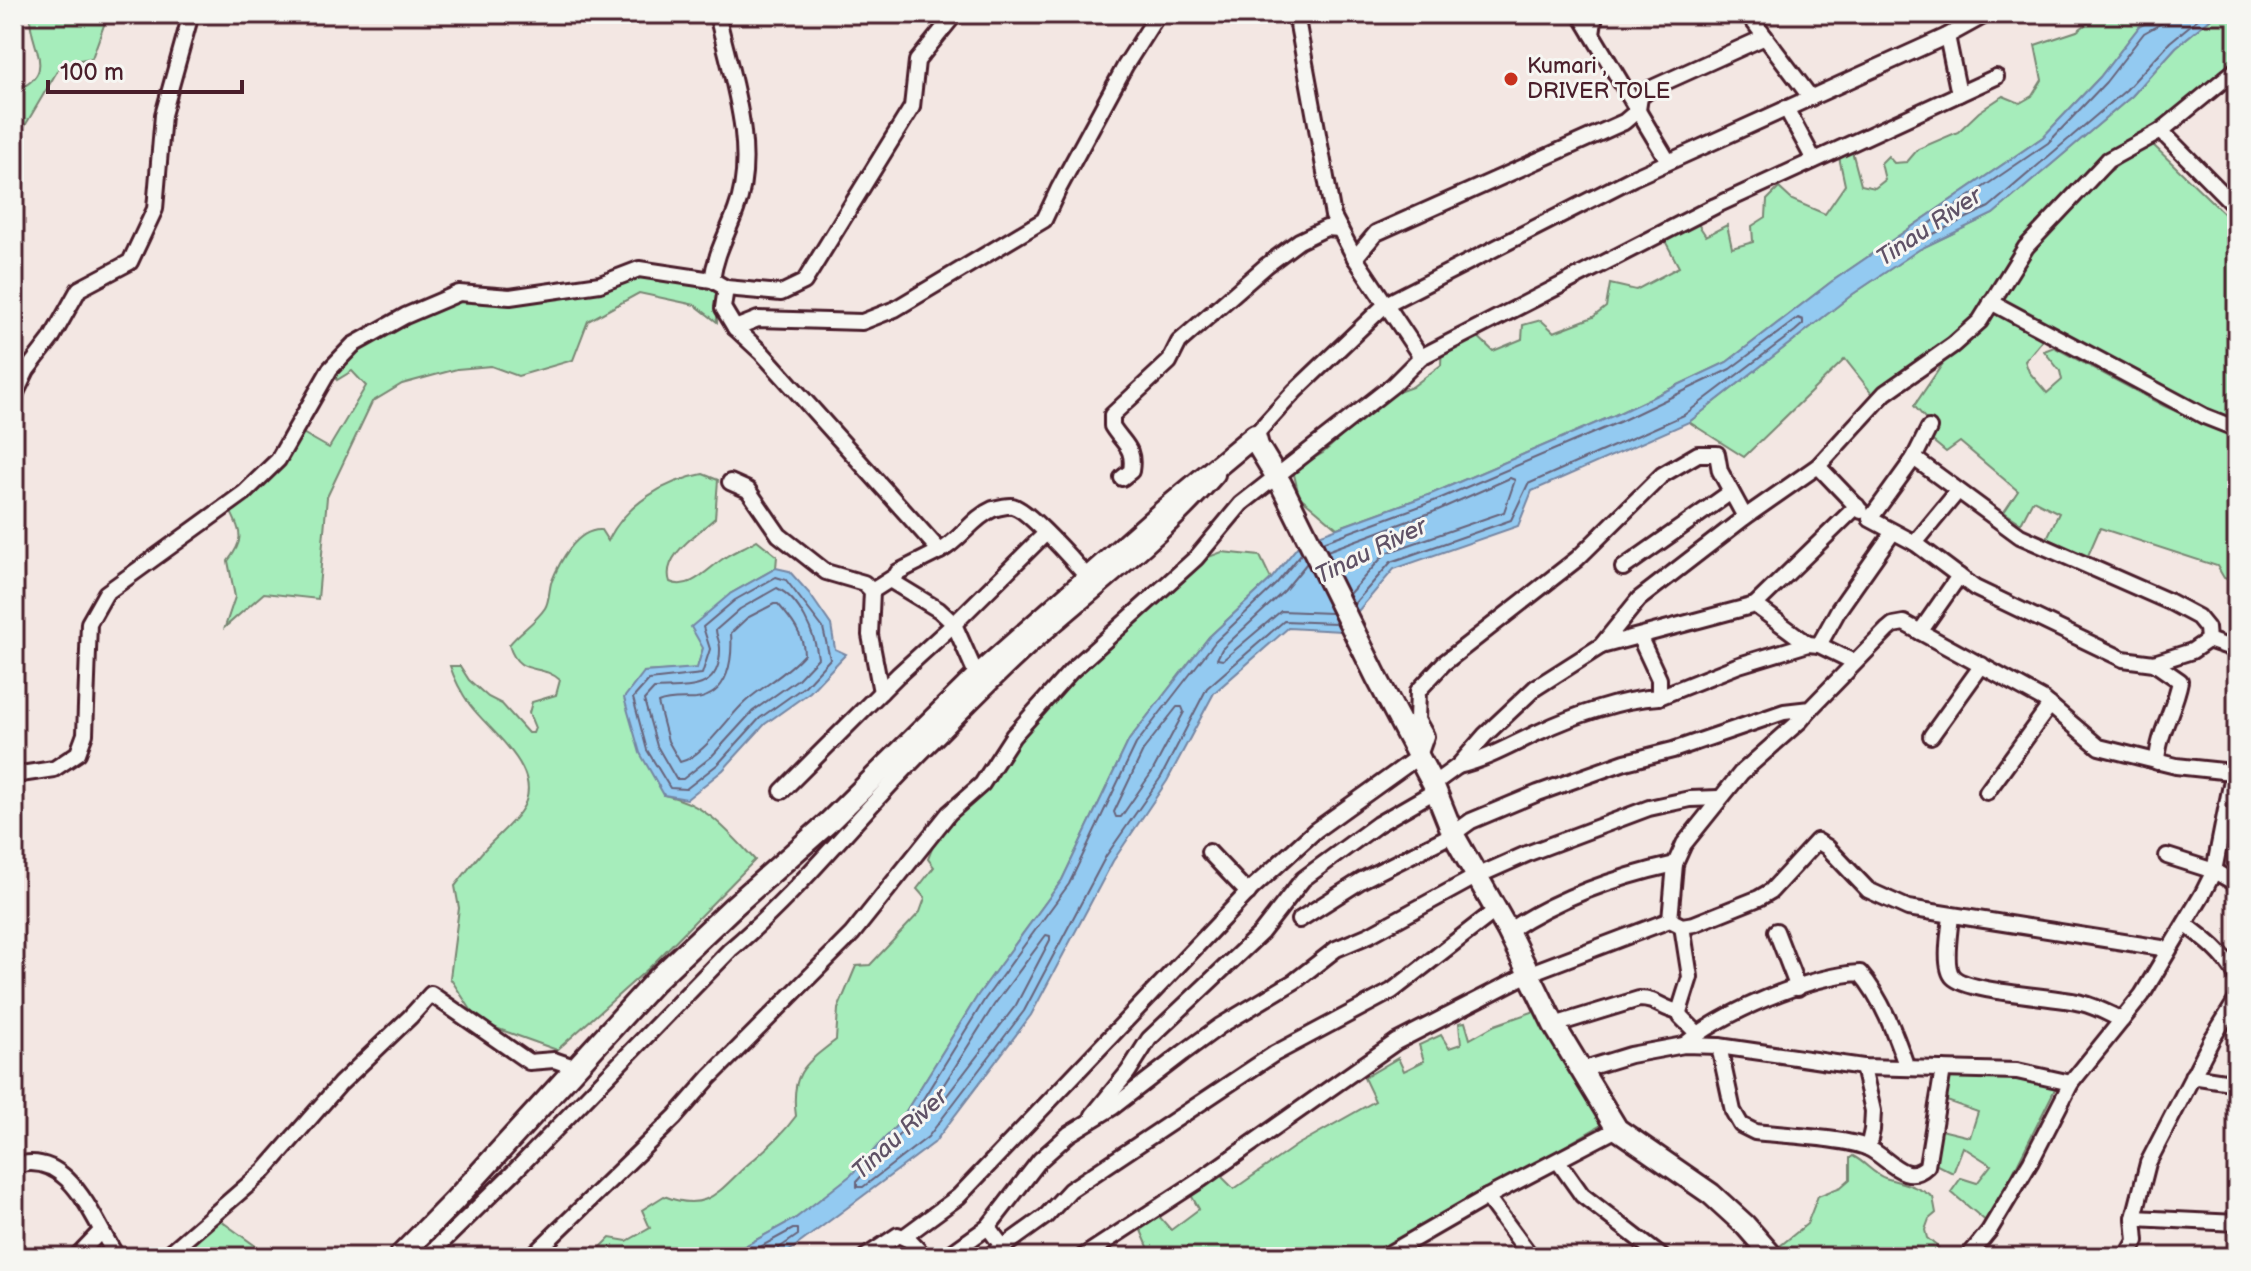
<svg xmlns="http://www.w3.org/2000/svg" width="2251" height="1271" viewBox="0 0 2251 1271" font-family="'Balsamiq Sans',sans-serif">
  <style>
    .green { fill: #a6edbb; stroke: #788673; stroke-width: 2 }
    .water { fill: #93caf1; stroke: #7686a2; stroke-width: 2 }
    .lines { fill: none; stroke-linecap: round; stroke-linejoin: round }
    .shore { stroke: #67637a; stroke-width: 2 }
    .street-casing { stroke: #4a1f2b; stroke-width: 20 }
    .secondary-casing { stroke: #4a1f2b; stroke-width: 26 }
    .street { stroke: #f6f6f2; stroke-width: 14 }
    .secondary { stroke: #f6f6f2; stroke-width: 20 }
    .poi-dot { fill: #c8321e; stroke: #f6f6f2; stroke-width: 3 }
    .labels { text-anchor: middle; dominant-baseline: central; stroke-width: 6; stroke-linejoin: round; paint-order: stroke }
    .poi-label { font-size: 22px; fill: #4a1f2b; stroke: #f6f6f2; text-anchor: start }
    .water-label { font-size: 24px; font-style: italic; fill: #605266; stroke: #f6f6f2 }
  </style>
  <rect width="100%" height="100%" fill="#f3e7e3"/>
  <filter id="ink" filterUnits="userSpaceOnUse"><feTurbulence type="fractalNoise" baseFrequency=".0125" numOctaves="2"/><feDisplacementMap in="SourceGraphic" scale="16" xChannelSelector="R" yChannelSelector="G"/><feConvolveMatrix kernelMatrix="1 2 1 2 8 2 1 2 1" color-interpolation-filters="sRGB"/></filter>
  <g filter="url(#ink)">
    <g class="green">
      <path d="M 30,14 L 108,14 L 92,58 L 62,63 L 22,131 L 14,139 L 14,91 C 61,72 28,48 30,14 Z"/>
      <path d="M 2100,14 L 2162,14 L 2139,27 L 2100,77 L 2043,137 L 1831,282 L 1727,362 L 1615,415 L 1431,494 L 1337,528 L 1299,496 L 1293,470 L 1323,453 L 1387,396 L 1412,387 L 1441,365 L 1442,342 L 1469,328 L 1493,351 L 1522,339 L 1523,325 L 1541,320 L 1554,332 L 1593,317 L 1606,307 L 1610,284 L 1636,290 L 1679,267 L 1664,239 L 1696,221 L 1706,236 L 1727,225 L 1732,248 L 1753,242 L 1752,226 L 1766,217 L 1767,200 L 1779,188 L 1792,200 L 1825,214 L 1845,185 L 1839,157 L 1852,151 L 1861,185 L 1875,188 L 1885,180 L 1881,163 L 1888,156 L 1894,163 L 1907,162 L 1918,149 L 1958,132 L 1979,112 L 2003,96 L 2020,103 L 2032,96 L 2042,80 L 2035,45 L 2077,31 Z"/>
      <path d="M 2216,14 L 2237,14 L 2237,60 L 2195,96 L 2105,158 L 1976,315 L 1937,352 L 1875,397 L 1845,359 L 1744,457 L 1689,422 L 1853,294 L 1920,249 L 1993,214 L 2132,96 L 2176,47 Z"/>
      <path d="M 2149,141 L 2237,226 L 2237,428 L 2075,342 L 2003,300 L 2024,257 L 2091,186 Z"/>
      <path d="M 638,273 L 705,281 L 718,289 L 717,322 L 695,305 L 639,293 L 588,321 L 573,360 L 518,376 L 491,366 L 457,369 L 402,384 L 372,402 L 327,497 L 318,599 L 264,593 L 225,627 L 235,597 L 228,561 C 245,539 241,533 230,510 L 299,431 L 329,448 L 366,386 L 352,371 L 337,380 L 333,371 L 355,348 L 447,302 L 471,298 L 521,303 Z"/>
      <path d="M 1994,309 L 2045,337 L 2025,361 L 2029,372 L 2047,393 L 2062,380 L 2060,371 L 2044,351 L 2054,347 L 2164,406 L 2237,438 L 2237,583 L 2224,578 L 2217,566 L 2100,528 L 2087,558 L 2047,538 L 2059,513 L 2033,500 L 2021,523 L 2004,512 L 2018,491 L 1960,442 L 1946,452 L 1929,438 L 1935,429 L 1914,406 L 1950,353 Z"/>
      <path d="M 703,474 L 718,480 L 715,518 C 698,534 661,556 670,582 C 691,592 710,566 727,556 C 737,550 747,546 757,540 L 777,556 L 776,568 L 730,594 L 703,648 L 697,669 L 644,672 L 664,795 C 705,803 727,830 755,860 L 650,967 L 557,1050 L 479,1022 L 450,978 L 459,908 L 455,886 C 465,874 475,859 486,848 C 497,836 511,825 520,812 C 549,773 491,733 470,705 C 461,692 455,681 450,666 L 460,666 L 469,680 L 488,697 L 502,704 L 528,733 L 533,733 L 535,728 L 529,713 L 532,702 L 556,695 L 560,680 C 540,662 519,678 509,645 C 519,632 536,622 545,608 C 549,602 549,591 551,583 C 559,563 576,529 601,530 L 608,541 C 625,505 664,481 703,474 Z"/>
      <path d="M 1222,552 L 1260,556 L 1271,579 L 1209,637 L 1129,740 L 1062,880 L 978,995 L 898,1124 L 852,1175 L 796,1218 L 725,1257 L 591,1257 L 610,1238 L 627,1241 L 650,1228 L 642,1210 L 664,1196 C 711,1215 721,1186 753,1160 C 770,1145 782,1135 796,1116 C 790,1073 805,1064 836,1040 L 838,1009 L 856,966 L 870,965 L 920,912 L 925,898 L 917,889 L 934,867 L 928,859 L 941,826 L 958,816 L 1016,747 L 1012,740 L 1071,674 L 1160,603 L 1203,559 Z"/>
      <path d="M 1535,1011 L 1603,1124 L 1373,1257 L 1134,1257 L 1149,1249 L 1140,1228 L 1158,1215 L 1171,1230 L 1199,1209 L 1191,1195 L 1218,1173 L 1234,1189 L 1297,1145 L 1375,1101 L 1364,1078 L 1398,1058 L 1404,1071 L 1424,1061 L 1419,1045 L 1441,1035 L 1449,1048 L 1461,1044 L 1459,1023 L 1465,1022 L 1470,1039 L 1495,1025 Z"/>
      <path d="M 1948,1073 L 2030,1078 L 2056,1087 L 1988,1223 L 1951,1192 L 1961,1178 L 1977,1183 L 1991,1165 L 1963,1147 L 1953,1173 L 1933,1163 L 1941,1130 L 1970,1137 L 1978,1112 L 1944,1100 Z"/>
      <path d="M 1853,1156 C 1865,1162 1873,1174 1885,1178 C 1904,1184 1915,1185 1933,1197 L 1936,1213 L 1929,1219 L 1925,1230 L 1927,1238 L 1939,1248 L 1940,1257 L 1781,1257 L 1780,1246 L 1807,1224 L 1818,1196 L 1841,1187 L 1850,1179 L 1850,1158 Z"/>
      <path d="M 217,1218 L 271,1257 L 177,1257 Z"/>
    </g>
    <g class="water">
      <path d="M 2162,14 L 2216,14 L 2176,47 L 2132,96 L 1993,214 L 1920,249 L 1853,294 L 1689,422 L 1532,491 L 1518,526 L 1394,569 L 1341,631 L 1288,628 L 1214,693 L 1167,781 L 1113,861 L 1031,1015 L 934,1143 L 781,1257 L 725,1257 L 796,1218 L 851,1175 L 898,1124 L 978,995 L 1062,880 L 1129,740 L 1209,637 L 1271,579 L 1302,541 L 1431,494 L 1615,415 L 1727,362 L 1831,282 L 2043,137 L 2100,77 L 2139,27 Z"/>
      <path d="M 776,568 L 789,571 L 809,593 L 831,625 L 835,649 L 846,654 L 810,692 L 765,724 L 723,770 L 687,799 L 664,795 L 640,753 L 624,698 L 644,672 L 697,668 L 703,648 L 691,627 L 730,594 Z"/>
    </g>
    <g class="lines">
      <g class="shore">
        <path d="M 2164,14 L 2162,23 L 2144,33 L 2106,82 L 2048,143 L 1913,235 L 1912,241 L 1917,242 L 1989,207 L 2126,90 L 2170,42 L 2204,14"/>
        <path d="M 1323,542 L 1434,501 L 1619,422 L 1730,369 L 1798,318 L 1803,320 L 1803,324 L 1795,331 L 1684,415 L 1528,484 L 1511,520 L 1391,562 L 1354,604"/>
        <path d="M 1327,551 L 1438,510 L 1510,478 L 1515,480 L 1504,512 L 1386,553 L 1349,594"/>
        <path d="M 1302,553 L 1276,584 L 1215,642 L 1136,744 L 1069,884 L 985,999 L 905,1128 L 857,1181 L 857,1187 L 863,1187 L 928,1137 L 1024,1011 L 1106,856 L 1161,777 L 1207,688 L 1284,621 L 1336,623"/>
        <path d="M 1307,563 L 1284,591 L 1222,649 L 1217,659 L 1223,660 L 1281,611 L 1331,613"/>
        <path d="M 776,577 L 786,580 L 823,628 L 830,659 L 805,686 L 760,718 L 718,764 L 686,789 L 670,788 L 647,750 L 633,698 L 649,680 L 702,674 L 710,649 L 703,627 L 735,600 Z"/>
        <path d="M 777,588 C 800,599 815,634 818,658 L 798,679 L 753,711 L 711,757 L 683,779 L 676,779 L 657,746 L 644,700 L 654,689 C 687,687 721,693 720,648 C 720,641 716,636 716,630 L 740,609 Z"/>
        <path d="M 774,604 L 778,604 C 791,619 804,635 804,654 C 787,674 764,685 745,702 C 727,718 702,758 680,762 L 668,741 L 658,703 C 669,698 683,700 696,699 C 729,695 733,659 731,633 L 747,618 Z"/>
        <path d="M 1177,707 L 1182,707 L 1184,712 L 1152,772 L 1121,817 L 1116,817 L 1114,812 L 1144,749 Z"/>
        <path d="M 1046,935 L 1050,936 L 1050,940 L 1016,1005 L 942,1102 L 937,1103 L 936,1097 L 994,1005 Z"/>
        <path d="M 742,1257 L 793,1229 L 798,1229 L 798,1235 L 779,1248 L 777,1257"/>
      </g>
      <defs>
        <g id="street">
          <path d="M 1296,14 L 1333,216 L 1355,258 L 1421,357"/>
          <path d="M 1580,14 L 1592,34"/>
          <path d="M 1595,14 L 1592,34 L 1668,161"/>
          <path d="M 1947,36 L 1959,94"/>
          <path d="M 1765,37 L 1811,98"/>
          <path d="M 1786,108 L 1814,160"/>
          <path d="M 2161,131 L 2237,208"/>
          <path d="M 1355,258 L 1376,233 L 1624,122 L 1638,110 L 1640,97 L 1652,88 L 1765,37 L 1748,14"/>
          <path d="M 712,280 C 716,252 727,235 736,210 C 759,150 730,72 717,14"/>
          <path d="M 726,288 L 723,308 L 735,328 L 762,353 L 940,551 L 898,572 L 893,582 L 939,610 L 954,624 L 977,676"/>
          <path d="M 1991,302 L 2204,416 L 2237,429"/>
          <path d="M 735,328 L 758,319 L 862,322 L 895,309 L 1044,220 L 1059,188 L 1125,66 L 1158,14"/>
          <path d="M 14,397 L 27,370 L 51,339 L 79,289 L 130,262 L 155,209 L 163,115 L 191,14"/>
          <path d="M 1929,428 L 1914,458 L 2020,536 L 2168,601 L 2198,617 L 2207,628 L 2208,640 L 2237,650"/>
          <path d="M 1255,435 L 1295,391 L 1386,304 L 1633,178 L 1947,36 L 1987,14"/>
          <path d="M 1914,458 L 1870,519 L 1915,543 L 1975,588 L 2123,659 L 2154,663 L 2192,651 L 2208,640"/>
          <path d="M 1818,466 L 1861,511"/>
          <path d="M 1122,478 L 1131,471 C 1135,447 1123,444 1112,426 L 1112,415 L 1169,362 L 1179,342 L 1267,265 L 1299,241 L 1326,228 L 1340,229"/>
          <path d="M 730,482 L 748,490 L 779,535 L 826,572 L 864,583 L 872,591"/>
          <path d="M 1915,543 L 1958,491"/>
          <path d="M 940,551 C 960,541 972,518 993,509 C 997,508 1008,505 1012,506 C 1027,508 1076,564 1088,578"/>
          <path d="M 1623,568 L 1731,492"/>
          <path d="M 1755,605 L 1857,506"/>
          <path d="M 1920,632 L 1959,576"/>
          <path d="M 1819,645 L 1854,662"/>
          <path d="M 1601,646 L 1755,605 L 1808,644"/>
          <path d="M 2154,663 L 2180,681 C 2175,709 2158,733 2157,762"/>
          <path d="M 881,692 L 870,635 L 872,591 L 894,577"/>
          <path d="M 1659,697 L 1739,665 L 1808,644 L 1819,645 L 1839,609 L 1893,532"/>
          <path d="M 1931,736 L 1982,665"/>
          <path d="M 1458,766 C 1488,759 1511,745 1539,732 C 1573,716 1621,699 1659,697 L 1659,679 L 1640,638"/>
          <path d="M 14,775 L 54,769 L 78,753 L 85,734 L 89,623 L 106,593 L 244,493 L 278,460 L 330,369 L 353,345 L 405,316 L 459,293 L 510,297 L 600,284 L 639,269 L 712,280 L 726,288 L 781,293 L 804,282 L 912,107 L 917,61 L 955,14"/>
          <path d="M 1433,784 L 1458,766 L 1485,735 L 1535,688 L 1601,646 L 1639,599 L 1745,517 L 1818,466 L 1885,393 L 1953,345 L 1980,321 L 2026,247 L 2108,160 L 2161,131 L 2237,69"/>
          <path d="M 782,791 L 898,675 L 954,624 L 1046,533"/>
          <path d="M 1987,792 L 2050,705"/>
          <path d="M 1209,852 L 1248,893"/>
          <path d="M 2167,856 L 2214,871 L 2237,884"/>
          <path d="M 1496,910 L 1392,991 L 1274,1054 L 1070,1190 L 1046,1216 L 1007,1244 L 1002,1246 L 988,1227 L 1040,1160 L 1069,1134 L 1113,1107 L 1183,1053 L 1220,1026 L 1295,981 L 1336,949 L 1369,935 L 1477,876 L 1529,853 L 1649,808 L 1690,799 L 1719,798"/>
          <path d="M 1951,916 C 1950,929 1943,967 1953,977 C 1969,993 2055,996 2081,1003 C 2095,1006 2109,1014 2122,1020"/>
          <path d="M 1299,920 L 1362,880 L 1453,834 L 1471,821 L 1538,793 L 1625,762 L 1673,750 L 1784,712 L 1810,709 L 1887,630 L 1893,625 L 1904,623 L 2044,700 L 2099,747 L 2176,766 L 2232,772"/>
          <path d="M 1670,920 L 1675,864 L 1684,844 L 1741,773 L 1801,720 L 1810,709"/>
          <path d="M 2185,924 C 2205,939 2225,954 2237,977"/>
          <path d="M 1682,926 L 1690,977 L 1679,1012 L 1681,1017 L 1698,1034"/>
          <path d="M 1508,931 C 1558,897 1617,877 1675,864"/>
          <path d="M 1776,931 L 1798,988"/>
          <path d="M 1554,1025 L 1639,999 C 1657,999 1662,1009 1679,1012"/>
          <path d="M 1684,1045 C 1723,1012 1809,976 1860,973 C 1882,998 1896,1036 1907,1068"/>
          <path d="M 1719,1046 L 1733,1111 L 1741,1125 L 1755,1132 C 1781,1135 1848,1138 1868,1148 C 1888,1157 1905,1187 1927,1166 L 1943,1069"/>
          <path d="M 1863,1067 L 1873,1111 L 1872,1130 L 1868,1148"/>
          <path d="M 1581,1070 L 1630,1055 L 1684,1045 L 1719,1046 L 1863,1067 L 2017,1071 L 2071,1083"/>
          <path d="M 2192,1076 L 2237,1083"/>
          <path d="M 1093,1115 L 1128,1072 L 1149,1039 L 1261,933 L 1303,879 L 1378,824 L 1435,791"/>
          <path d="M 1558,1161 L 1582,1195 L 1662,1257"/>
          <path d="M 14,1166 C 70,1147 93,1221 117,1257"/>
          <path d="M 1487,1197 L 1529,1254"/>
          <path d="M 2134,1218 L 2237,1223"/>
          <path d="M 905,1236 L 958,1197 L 1252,888 L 1316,830 L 1419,756 L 1426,736 L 1417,720 L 1418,691 L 1444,663 L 1577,559 L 1662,475 L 1698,454 L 1717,454 L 1720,471 L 1745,517"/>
          <path d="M 76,1257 L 100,1232"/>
          <path d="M 165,1257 L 264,1171 L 340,1084 L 410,1017 L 431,994 L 529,1062 L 554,1060 L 577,1068"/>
          <path d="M 427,1257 L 514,1172 L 730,950 C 804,888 863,808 933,741 C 967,707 1001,671 1038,639 C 1099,586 1164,536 1217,475"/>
          <path d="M 531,1257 L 675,1117 L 709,1078 L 852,934 L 949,813 L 982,784 L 1013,736 L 1071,671 L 1196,558 L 1241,504 L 1393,385 L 1421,357 L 1715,206 L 1996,77"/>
          <path d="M 865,1257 L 898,1235 L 909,1240 L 925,1257"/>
          <path d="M 946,1257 L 988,1227"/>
          <path d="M 989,1257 L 1002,1246"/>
          <path d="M 1082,1257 L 1200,1180 L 1396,1042 L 1530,973 L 1670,920 L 1682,926 L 1694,924 L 1759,898 L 1771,891 L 1817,841 L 1827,847 L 1868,890 L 1908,908 L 2168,949"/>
          <path d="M 1383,1257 L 1487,1197 L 1617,1129"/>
          <path d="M 1968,1257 L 1989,1231 L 2031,1161 L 2071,1083 L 2142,995 L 2203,893 L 2214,871 L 2237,754"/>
          <path d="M 2127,1257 L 2136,1241 L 2134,1218 L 2148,1163 L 2212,1039 L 2237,999"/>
        </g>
        <path id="secondary" d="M 399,1257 L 455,1200 L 654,982 L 734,906 L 829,822 L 977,676 L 1160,514 L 1255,435 L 1258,446 L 1281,484 L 1377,678 L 1433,784 L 1453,834 L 1508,931 L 1554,1025 L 1617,1129 L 1711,1194 L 1745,1225 L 1773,1257"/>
      </defs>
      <use href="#street" class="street-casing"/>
      <use href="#secondary" class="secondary-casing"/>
      <use href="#street" class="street"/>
      <use href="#secondary" class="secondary"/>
    </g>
  </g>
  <circle class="poi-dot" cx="1511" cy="79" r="8"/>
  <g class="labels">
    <g class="poi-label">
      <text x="1527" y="66">Kumari ,<tspan x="1527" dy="25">DRIVER TOLE</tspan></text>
    </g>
    <g class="water-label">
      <text transform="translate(1929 227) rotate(-34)">Tinau River</text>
      <text transform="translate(1371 551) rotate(-26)">Tinau River</text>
      <text transform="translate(900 1134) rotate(-43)">Tinau River</text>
    </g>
  </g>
  <rect width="2251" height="1271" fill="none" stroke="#f6f6f2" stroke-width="48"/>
  <rect x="24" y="24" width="2203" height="1223" fill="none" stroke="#4a1f2b" stroke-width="3" filter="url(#ink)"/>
  <path d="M48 80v12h194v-12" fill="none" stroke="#4a1f2b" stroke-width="4"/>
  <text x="60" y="80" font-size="24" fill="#4a1f2b" stroke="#f6f6f2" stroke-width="6" paint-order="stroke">100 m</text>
</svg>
